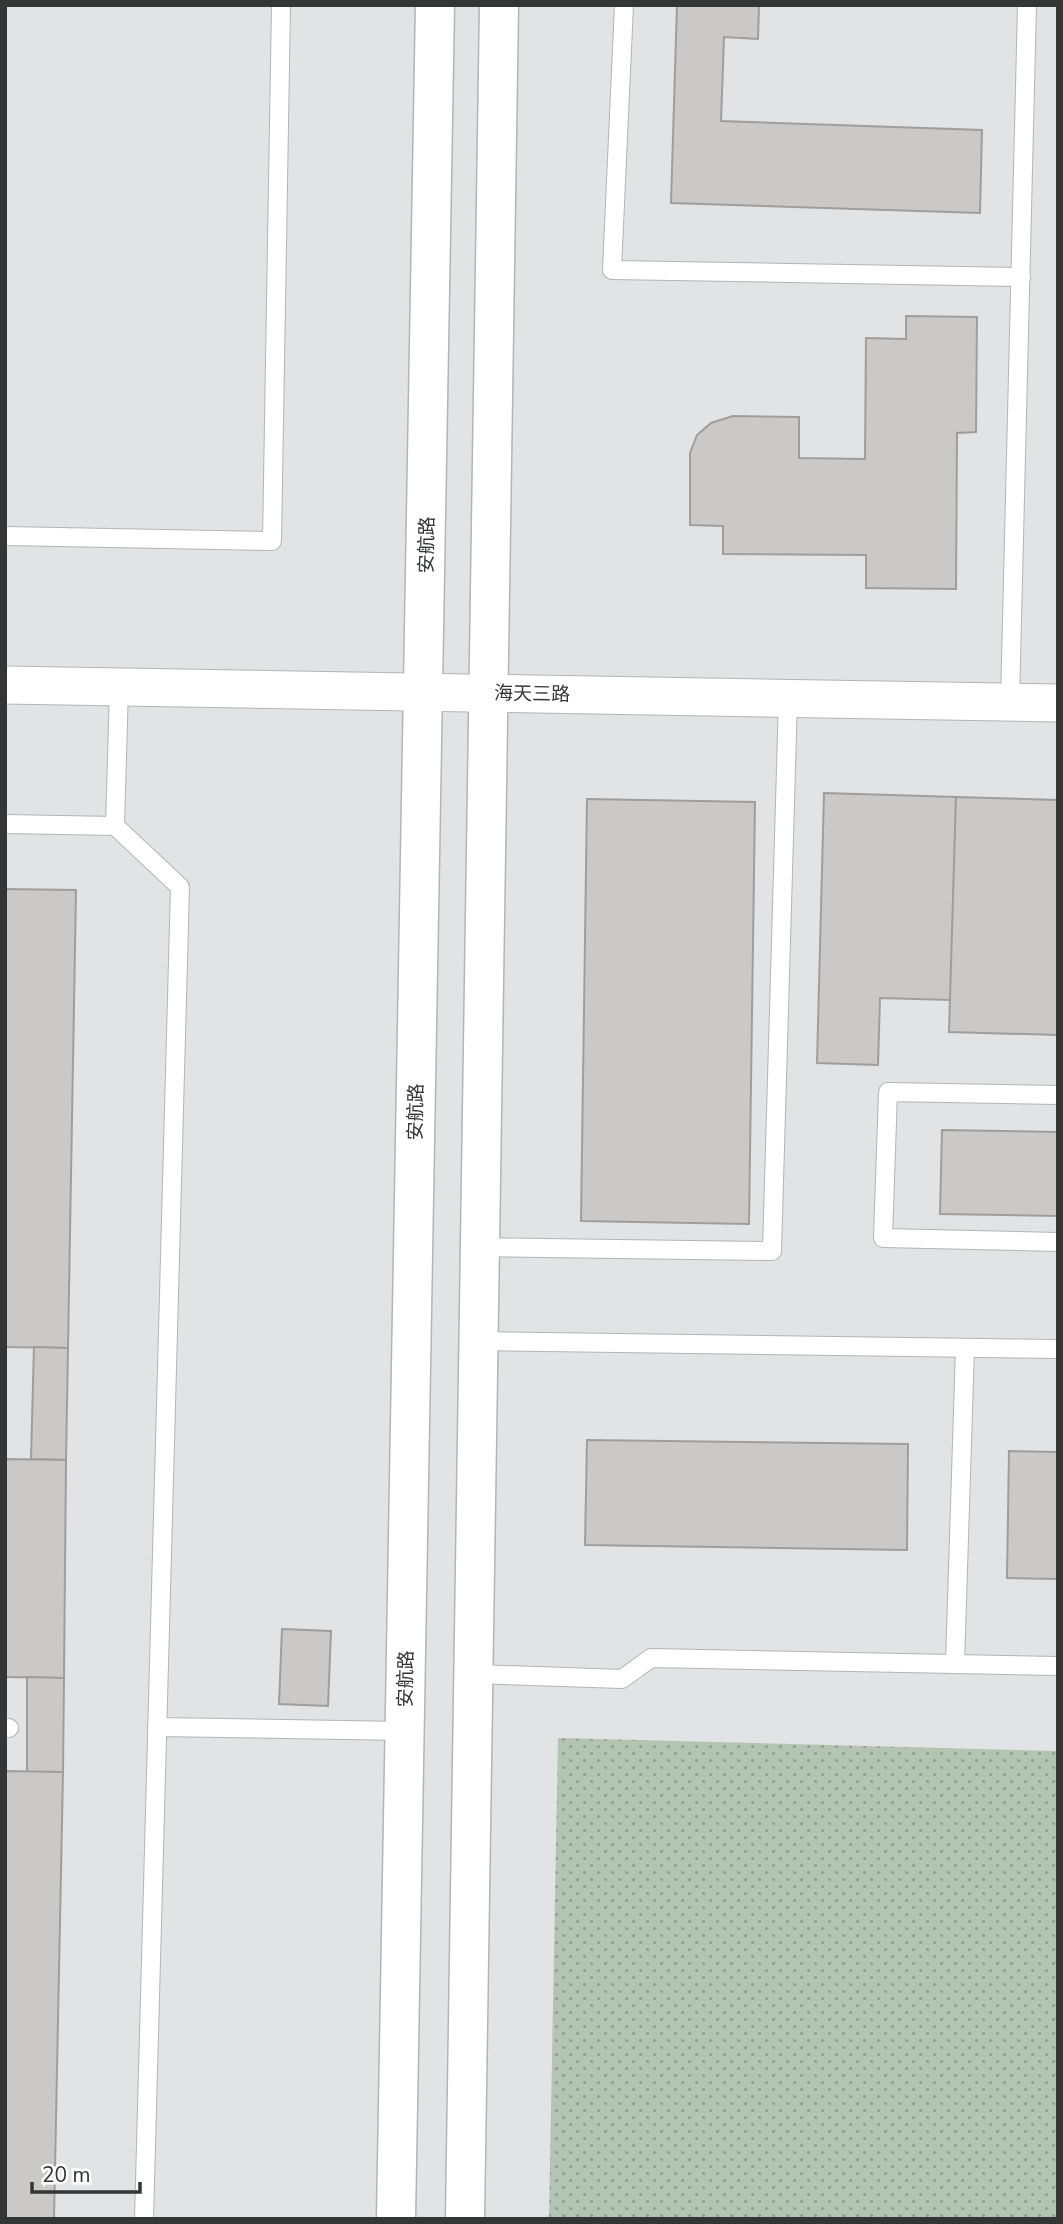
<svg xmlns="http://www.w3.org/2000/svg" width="1063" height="2224" viewBox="0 0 1063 2224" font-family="'Nunito Sans','Noto Sans SC',sans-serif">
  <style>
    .grass { fill: url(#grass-dots) }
    .building { fill: #cbc9c8; stroke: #9f9e9d; stroke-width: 2 }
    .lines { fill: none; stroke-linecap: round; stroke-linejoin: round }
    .service-casing { stroke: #b3b4b5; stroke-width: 20 }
    .minor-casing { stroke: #b3b4b5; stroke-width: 39 }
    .tertiary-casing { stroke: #b3b4b5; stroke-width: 41 }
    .service { stroke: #fff; stroke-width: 18 }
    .minor { stroke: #fff; stroke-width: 37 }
    .tertiary { stroke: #fff; stroke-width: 38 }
    .labels { text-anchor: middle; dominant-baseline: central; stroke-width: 7; stroke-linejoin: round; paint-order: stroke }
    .street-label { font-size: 19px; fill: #343535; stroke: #fff }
  </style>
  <defs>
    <pattern id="grass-dots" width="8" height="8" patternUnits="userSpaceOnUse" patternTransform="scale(1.75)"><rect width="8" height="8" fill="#b3c4b3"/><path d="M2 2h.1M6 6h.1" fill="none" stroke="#92a092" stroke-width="1.8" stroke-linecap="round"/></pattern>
  </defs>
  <rect width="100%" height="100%" fill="#e2e3e5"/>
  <path class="grass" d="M 558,1738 L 1058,1751 L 1058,2219 L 549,2219 Z"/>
  <g class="building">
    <path d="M 677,5 L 759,5 L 758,39 L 724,37 L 721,121 L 982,130 L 980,213 L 671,203 Z"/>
    <path d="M 906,316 L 977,317 L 976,432 L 957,433 L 956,589 L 866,588 L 866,555 L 723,554 L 723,526 L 690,525 L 690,453 L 697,435 L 711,423 L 733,416 L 799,417 L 799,458 L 865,459 L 866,338 L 906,339 Z"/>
    <path d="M 824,793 L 956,797 L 951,1000 L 880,998 L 878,1065 L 817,1063 Z"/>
    <path d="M 956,797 L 1058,800 L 1058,1035 L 949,1032 Z"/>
    <path d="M 587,799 L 755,802 L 749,1224 L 581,1221 Z"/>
    <path d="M 5,889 L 76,890 L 68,1348 L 5,1347 Z"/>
    <path d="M 942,1130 L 1058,1132 L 1058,1216 L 940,1214 Z"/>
    <path d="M 34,1347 L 68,1348 L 66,1460 L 31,1459 Z"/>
    <path d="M 587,1440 L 908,1444 L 907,1550 L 585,1545 Z"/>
    <path d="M 1009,1451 L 1058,1452 L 1058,1579 L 1007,1578 Z"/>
    <path d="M 5,1459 L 66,1460 L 64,1678 L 5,1677 Z"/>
    <path d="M 282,1629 L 331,1631 L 328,1706 L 279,1704 Z"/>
    <path d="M 27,1677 L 64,1678 L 63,1772 L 27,1772 Z"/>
    <path d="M 5,1771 L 63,1772 L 54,2219 L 5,2219 Z"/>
  </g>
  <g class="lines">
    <defs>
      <g id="service">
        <path d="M 624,5 L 612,270 L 1021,277"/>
        <path d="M 5,536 L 272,541 L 281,5"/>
        <path d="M 119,688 L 115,826 L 180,887 L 144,2219"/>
        <path d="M 1010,702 L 1027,5"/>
        <path d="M 5,824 L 115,826"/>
        <path d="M 1058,1095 L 888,1092 L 883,1238 L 1058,1242"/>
        <path d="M 480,1247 L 772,1251 L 788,699"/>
        <path d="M 479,1341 L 1058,1349"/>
        <path d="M 955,1664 L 965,1348"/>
        <path d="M 475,1674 L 622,1679 L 651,1658 L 1058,1666"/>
        <path d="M 157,1727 L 405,1731"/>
        <path d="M 5,1728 L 9,1728"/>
      </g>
      <path id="minor" d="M 5,685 L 1058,703"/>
      <g id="tertiary">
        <path d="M 396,2219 L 435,5"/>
        <path d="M 465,2219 L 499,5"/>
      </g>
    </defs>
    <use href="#service" class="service-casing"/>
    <use href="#minor" class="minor-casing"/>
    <use href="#tertiary" class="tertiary-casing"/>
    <use href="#service" class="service"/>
    <use href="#minor" class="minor"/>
    <use href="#tertiary" class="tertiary"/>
  </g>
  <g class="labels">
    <g class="street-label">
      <text transform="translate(427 545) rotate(-89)">安航路</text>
      <text transform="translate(532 694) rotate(1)">海天三路</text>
      <text transform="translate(416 1112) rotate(-89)">安航路</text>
      <text transform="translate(406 1679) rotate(-89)">安航路</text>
    </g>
  </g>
  <rect width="1063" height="2224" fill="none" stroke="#343535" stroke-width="14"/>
  <path d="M32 2182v10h108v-10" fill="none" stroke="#343535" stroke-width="3.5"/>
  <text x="42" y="2182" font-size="21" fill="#343535" stroke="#ffffff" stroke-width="5" paint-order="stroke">20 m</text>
</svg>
